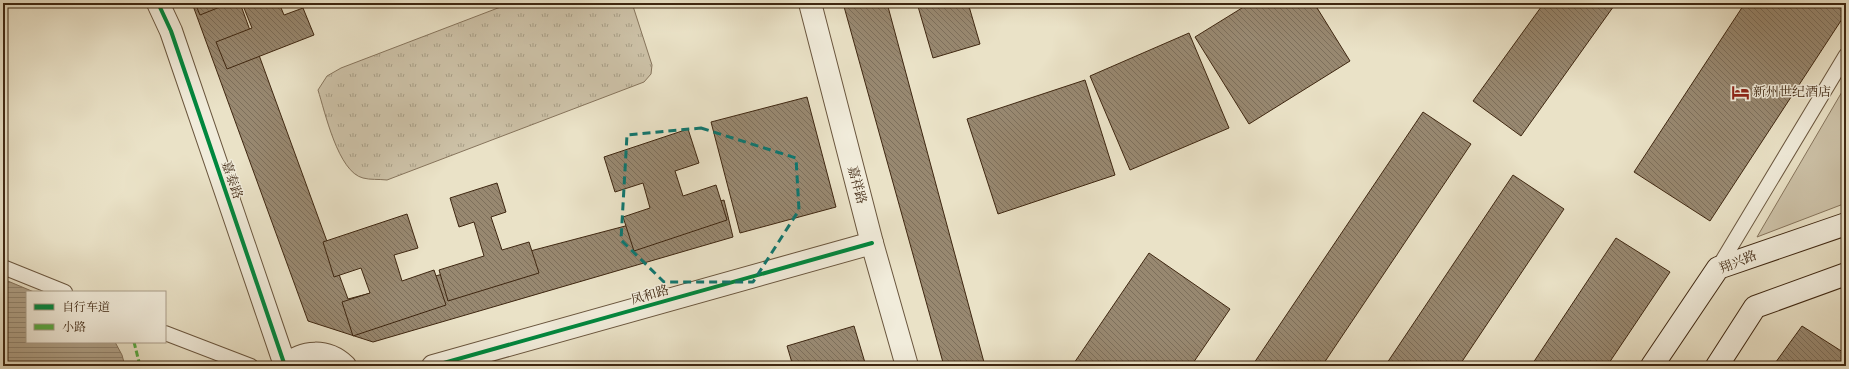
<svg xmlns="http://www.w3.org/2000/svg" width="1849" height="369" viewBox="0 0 1849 369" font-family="'IM FELL Double Pica','Noto Serif SC',serif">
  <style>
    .green { fill: #cdc2a8; stroke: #86745c }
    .park { fill: url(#park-tufts); stroke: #86745c }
    .water { fill: url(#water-rules); stroke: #837159 }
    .building { fill: url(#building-back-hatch); stroke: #3f2711 }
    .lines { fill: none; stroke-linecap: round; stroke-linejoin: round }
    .service-casing { stroke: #6a563e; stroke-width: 16 }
    .minor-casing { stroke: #6a563e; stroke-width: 24 }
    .secondary-casing { stroke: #3f2711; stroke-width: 24 }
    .service { stroke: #f1ecdb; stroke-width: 14 }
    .minor { stroke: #f1ecdb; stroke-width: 22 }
    .secondary { stroke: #f1ecdb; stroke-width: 22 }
    .quiet { stroke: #56aa42; stroke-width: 3; stroke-dasharray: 6 3; stroke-linecap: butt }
    .cycleway-casing { stroke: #f1ecdb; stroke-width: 6 }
    .cycleway { stroke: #00873e; stroke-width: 4 }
    .marked { fill: none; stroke: #0f766e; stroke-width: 3; stroke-dasharray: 8 5; stroke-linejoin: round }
    .labels { text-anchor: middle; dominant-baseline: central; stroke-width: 3; stroke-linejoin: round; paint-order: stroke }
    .poi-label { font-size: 13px; fill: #3f2711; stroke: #f1ecdb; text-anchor: start }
    .street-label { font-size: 13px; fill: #3f2711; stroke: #f1ecdb }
  </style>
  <defs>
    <pattern id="park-tufts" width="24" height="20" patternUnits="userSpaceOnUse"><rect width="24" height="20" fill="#cdc2a8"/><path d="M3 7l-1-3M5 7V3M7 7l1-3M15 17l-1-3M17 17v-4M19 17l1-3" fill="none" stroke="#a89e87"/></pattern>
    <pattern id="water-rules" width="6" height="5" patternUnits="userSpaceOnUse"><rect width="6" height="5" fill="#b0a289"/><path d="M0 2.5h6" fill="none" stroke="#91846f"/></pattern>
    <pattern id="building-back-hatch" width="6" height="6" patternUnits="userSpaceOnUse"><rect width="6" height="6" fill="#988870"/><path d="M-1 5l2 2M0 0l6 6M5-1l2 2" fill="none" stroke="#7d6f5b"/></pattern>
  </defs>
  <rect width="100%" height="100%" fill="#eae2c7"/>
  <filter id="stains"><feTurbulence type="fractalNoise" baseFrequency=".005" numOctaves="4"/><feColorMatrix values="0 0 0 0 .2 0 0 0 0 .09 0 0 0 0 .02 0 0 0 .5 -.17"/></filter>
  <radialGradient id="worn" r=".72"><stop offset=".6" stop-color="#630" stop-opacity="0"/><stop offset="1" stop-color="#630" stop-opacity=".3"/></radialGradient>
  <path class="green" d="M 1846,85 L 1846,203 L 1757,237 Z"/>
  <path class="park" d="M 511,3 L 632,3 L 652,65 L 651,74 L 644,82 L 387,180 C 379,179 370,180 363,178 C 338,172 325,112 318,90 L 327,76 L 341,68 Z"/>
  <path class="water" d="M 3,279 L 34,292 L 27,292 L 27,342 L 115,342 L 122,355 L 125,366 L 3,366 Z"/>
  <g class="building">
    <path d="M 192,3 L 240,3 L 348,299 L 724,200 L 733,237 L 373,342 L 308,321 Z"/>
    <path d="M 195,3 L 230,3 L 200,15 Z"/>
    <path d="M 242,3 L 279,3 L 284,15 L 303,8 L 314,35 L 227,69 L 216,42 L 252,28 Z"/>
    <path d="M 843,3 L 887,3 L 985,366 L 944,366 Z"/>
    <path d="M 917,3 L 968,3 L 980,44 L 933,58 Z"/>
    <path d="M 1250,3 L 1314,3 L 1350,61 L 1249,124 L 1195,37 Z"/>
    <path d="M 1544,3 L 1616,3 L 1521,136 L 1473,101 Z"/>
    <path d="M 1745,3 L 1846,3 L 1846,13 L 1710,221 L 1634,172 Z"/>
    <path d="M 1189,33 L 1229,128 L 1130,170 L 1090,76 Z"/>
    <path d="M 1085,80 L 1115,175 L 998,214 L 967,119 Z"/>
    <path d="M 807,97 L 836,207 L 740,233 L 711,122 Z"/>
    <path d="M 1423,112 L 1471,144 L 1322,366 L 1252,366 Z"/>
    <path d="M 688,129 L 699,163 L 675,171 L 683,196 L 716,185 L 727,220 L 634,251 L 623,217 L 650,208 L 643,183 L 615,192 L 604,157 Z"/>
    <path d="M 1513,175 L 1564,209 L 1459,366 L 1385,366 Z"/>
    <path d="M 497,183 L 506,212 L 491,217 L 502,250 L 529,242 L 539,273 L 448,301 L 439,270 L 484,256 L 474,222 L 459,227 L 450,198 Z"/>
    <path d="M 407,214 L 418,248 L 394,255 L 402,281 L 434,270 L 446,305 L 353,336 L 342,302 L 370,293 L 361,268 L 334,277 L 323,242 Z"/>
    <path d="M 1616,238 L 1670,272 L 1607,366 L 1531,366 Z"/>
    <path d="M 1149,253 L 1230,309 L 1191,366 L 1072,366 Z"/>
    <path d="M 854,326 L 866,366 L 793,366 L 787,346 Z"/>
    <path d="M 1802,326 L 1846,354 L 1846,366 L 1773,366 Z"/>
  </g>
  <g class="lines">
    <defs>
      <g id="service">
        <path d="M 3,267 L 65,292"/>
        <path d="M 1718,268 L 1846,55"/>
        <path d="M 165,333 L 251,366"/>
      </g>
      <g id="minor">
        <path d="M 158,3 L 171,31 L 285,365"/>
        <path d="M 810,3 L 872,243 L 907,366"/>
        <path d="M 285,366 C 303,350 327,349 345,366"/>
        <path d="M 433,366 L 872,243"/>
      </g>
      <g id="secondary">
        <path d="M 1652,366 L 1718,268 L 1846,224"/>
        <path d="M 1717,366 L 1755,307 L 1846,274"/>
      </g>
    </defs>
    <use href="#service" class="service-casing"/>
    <use href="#minor" class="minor-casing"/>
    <use href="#secondary" class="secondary-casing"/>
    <use href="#service" class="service"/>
    <use href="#minor" class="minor"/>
    <use href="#secondary" class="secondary"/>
    <path class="quiet" d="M 134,342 L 140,366"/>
    <defs>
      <g id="cycleway">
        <path d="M 158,3 L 171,31 L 285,366"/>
        <path d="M 433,366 L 872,243"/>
      </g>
    </defs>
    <use href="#cycleway" class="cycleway-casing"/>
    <use href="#cycleway" class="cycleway"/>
  </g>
  <path class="marked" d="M 701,128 L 796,158 L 799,210 L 753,282 L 664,282 L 621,240 L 627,135 Z"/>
  <defs>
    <symbol id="hotel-bare" viewBox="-9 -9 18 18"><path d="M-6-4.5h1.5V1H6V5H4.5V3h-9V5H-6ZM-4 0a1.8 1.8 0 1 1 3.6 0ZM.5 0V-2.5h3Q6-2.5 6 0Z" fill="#8f2418" stroke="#f1ecdb" stroke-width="2.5" paint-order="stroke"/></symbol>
  </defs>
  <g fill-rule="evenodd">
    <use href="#hotel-bare" x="1728" y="80" width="25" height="25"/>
  </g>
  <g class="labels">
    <g class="poi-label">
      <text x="1753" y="92">新州世纪酒店</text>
    </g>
    <g class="street-label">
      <text transform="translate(232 180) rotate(71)">嘉泰路</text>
      <text transform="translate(857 185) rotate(75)">嘉祥路</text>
      <text transform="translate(1738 262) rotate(-22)">翔兴路</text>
      <text transform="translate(650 295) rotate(-16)">凤和路</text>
    </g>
  </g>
  <rect width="1849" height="369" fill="none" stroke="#eae2c7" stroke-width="16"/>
  <rect x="4" y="4" width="1841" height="361" fill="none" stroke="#3f2711" stroke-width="2"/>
  <rect x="8" y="8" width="1833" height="353" fill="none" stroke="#3f2711"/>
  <rect x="26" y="291" width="140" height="52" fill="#f1ecdb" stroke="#aa9d8a"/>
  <rect x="34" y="304" width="20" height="6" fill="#00873e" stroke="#aa9d8a"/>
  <text x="62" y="311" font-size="12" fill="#3f2711">自行车道</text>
  <rect x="34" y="324" width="20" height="6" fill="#56aa42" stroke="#aa9d8a"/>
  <text x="62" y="331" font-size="12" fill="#3f2711">小路</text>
  <rect width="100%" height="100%" filter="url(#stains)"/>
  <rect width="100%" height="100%" fill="url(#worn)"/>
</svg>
